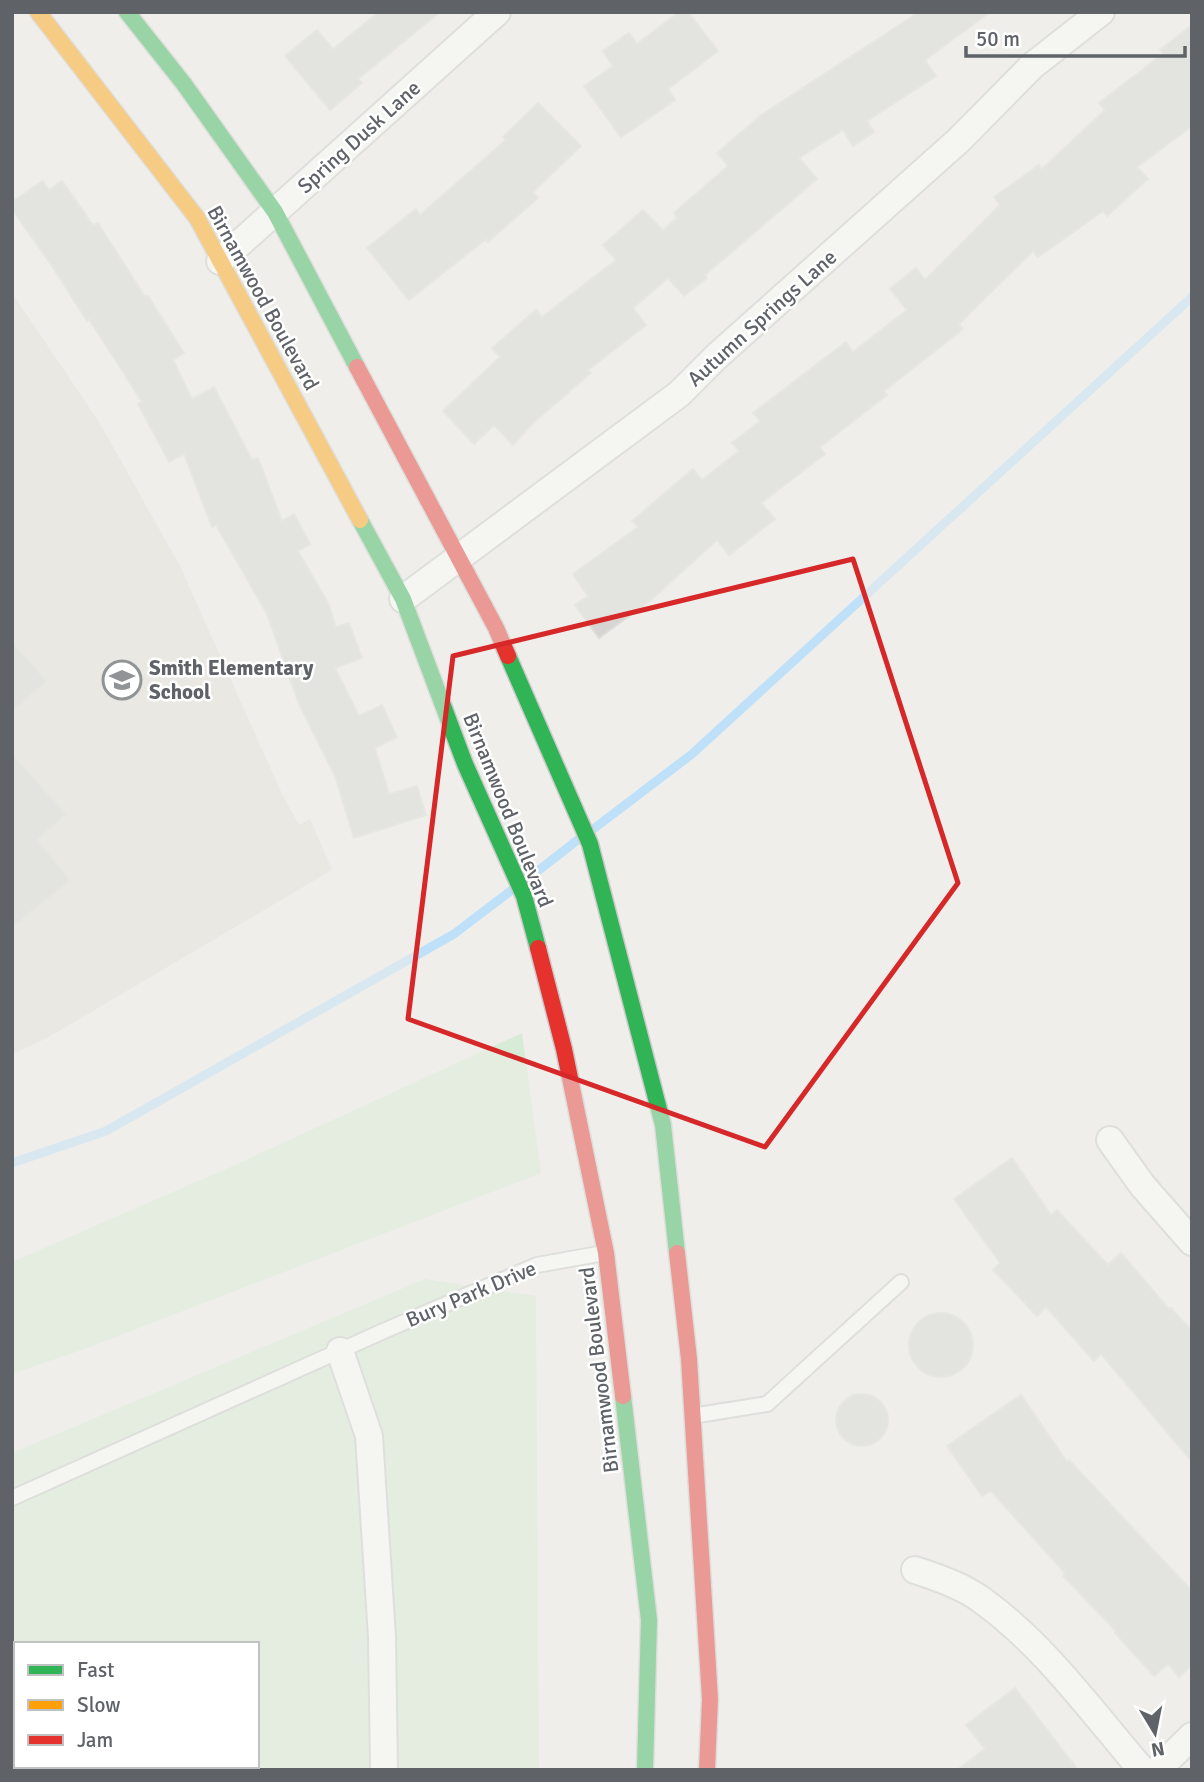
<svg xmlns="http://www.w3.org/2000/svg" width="1204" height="1782" viewBox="0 0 1204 1782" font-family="Signika,sans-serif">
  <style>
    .education { fill: #e2e0da }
    .green { fill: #d8ebd6; fill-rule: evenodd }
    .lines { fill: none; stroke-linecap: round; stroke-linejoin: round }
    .stream { stroke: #bfe0f9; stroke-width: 9 }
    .building { fill: #d6d5d3; stroke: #deddd9; stroke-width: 2 }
    .lane-casing { stroke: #cbcccc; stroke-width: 18 }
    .street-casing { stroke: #cbcccc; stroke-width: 30 }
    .fast-casing { stroke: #cacacb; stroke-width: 19 }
    .slow-casing { stroke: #cacacb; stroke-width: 19 }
    .jam-casing { stroke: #cacacb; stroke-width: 19 }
    .lane { stroke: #fdfcfc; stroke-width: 14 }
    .street { stroke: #fdfcfc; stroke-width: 26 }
    .fast { stroke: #30b455; stroke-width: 16 }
    .slow { stroke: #ff9f0a; stroke-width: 16 }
    .jam { stroke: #e5322d; stroke-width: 16 }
    .marked { fill: none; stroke: #d62828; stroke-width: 5; stroke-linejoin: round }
    .labels { text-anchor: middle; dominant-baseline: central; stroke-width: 5; stroke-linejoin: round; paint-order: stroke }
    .street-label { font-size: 21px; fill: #5f6368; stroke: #fff }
    .poi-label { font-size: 21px; font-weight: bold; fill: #5f6368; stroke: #fff; text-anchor: start }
  </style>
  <rect width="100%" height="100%" fill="#efeeea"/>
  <path class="education" d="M 12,293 L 99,422 L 180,566 L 282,794 L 299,825 L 310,819 L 332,870 L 47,1038 L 12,1054 Z"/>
  <g class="green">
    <path d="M 522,1033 L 541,1173 L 87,1348 L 12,1374 L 12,1262 L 233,1166 Z"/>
    <path d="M 425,1279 L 536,1296 L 539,1770 L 12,1770 L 12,1453 ZM 16,1644 L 257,1644 L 257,1766 L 16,1766 Z"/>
  </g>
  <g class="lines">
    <g class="stream">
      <path d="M 592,830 L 692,754 L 1192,297"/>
      <path d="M 525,881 L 580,838"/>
      <path d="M 12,1163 L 106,1131 L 454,934 L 513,889"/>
    </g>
  </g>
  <g class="building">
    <path d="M 379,12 L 440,12 L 358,79 L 362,83 L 330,110 L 285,56 L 317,30 L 333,49 Z"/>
    <path d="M 679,12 L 688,12 L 718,51 L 668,89 L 675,100 L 621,137 L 584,86 L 613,66 L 603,51 L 629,33 L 637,44 Z"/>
    <path d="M 919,12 L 990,12 L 925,60 L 936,76 L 867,121 L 874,132 L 853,146 L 843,130 L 799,158 L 817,179 L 705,275 L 707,278 L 684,296 L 668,278 L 633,308 L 646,325 L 588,370 L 591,373 L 534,422 L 513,445 L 494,425 L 474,444 L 443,411 L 500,357 L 492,348 L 536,310 L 542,317 L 616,260 L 603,245 L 643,210 L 663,230 L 677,218 L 674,213 L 728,166 L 717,153 L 760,116 Z"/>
    <path d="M 1192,25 L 1192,126 L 1137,167 L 1148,179 L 1107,216 L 1103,211 L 1038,257 L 1033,251 L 959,324 L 963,329 L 884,391 L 887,395 L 820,447 L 825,454 L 761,503 L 775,519 L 729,555 L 717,540 L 651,600 L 599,638 L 575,605 L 588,596 L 573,574 L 638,527 L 632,521 L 693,469 L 702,480 L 739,451 L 732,443 L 760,421 L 753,413 L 846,342 L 853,352 L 907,310 L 890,289 L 916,268 L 925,280 L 1000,205 L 994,197 L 1039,165 L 1042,169 L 1105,110 L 1099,103 L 1163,54 L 1160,50 Z"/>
    <path d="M 538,103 L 581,146 L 533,192 L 538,198 L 488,242 L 486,239 L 409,300 L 367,248 L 416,209 L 420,215 L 506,140 L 503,137 Z"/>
    <path d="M 43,181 L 49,190 L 62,181 L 93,225 L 98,223 L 145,297 L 148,296 L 184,353 L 173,360 L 192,399 L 214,387 L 252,460 L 258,458 L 282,521 L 294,514 L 310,544 L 298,551 L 328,603 L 336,627 L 349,623 L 362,658 L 335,668 L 359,716 L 382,705 L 397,737 L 375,748 L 389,794 L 417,786 L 426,815 L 354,838 L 335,776 L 299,704 L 267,614 L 216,525 L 212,527 L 184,454 L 169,462 L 138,404 L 142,402 L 89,319 L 87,321 L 52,266 L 12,209 L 12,202 Z"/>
    <path d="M 12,642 L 47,681 L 12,711 Z"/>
    <path d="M 12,754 L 66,814 L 37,840 L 70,880 L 12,927 Z"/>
    <path d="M 1012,1158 L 1051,1215 L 1057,1210 L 1108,1265 L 1121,1253 L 1169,1309 L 1171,1308 L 1192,1331 L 1192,1462 L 1101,1354 L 1094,1361 L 1046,1307 L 1037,1316 L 993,1270 L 1000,1263 L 954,1199 Z"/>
    <circle cx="941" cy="1345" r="32"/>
    <circle cx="862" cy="1420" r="26"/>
    <path d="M 1021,1395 L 1067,1462 L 1069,1460 L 1192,1591 L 1192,1665 L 1179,1677 L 1168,1664 L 1154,1676 L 1115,1633 L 1117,1632 L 1063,1576 L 1065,1573 L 991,1491 L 982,1496 L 947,1446 Z"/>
    <path d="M 1015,1688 L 1078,1770 L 957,1770 L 985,1749 L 966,1725 Z"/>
  </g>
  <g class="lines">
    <defs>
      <g id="lane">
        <path d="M 692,1416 L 767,1404 L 901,1282"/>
        <path d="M 12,1498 L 386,1330 L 537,1265 L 604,1253"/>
      </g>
      <g id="street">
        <path d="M 220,261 L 497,12"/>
        <path d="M 403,599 L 679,394 L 716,357 L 959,140 L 1032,66 L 1101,12"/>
        <path d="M 1110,1140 L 1142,1185 L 1192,1242"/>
        <path d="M 340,1351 L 369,1436 L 382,1637 L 384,1770"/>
        <path d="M 915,1570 C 939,1578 963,1586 983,1601 C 1044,1645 1093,1713 1142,1770"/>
        <path d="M 1157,1770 L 1192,1736"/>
      </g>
      <g id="fast">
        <path d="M 127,12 L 184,84 L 275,212 L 357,367"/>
        <path d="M 360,520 L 403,599 L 465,764 L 524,896 L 538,948"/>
        <path d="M 508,656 L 590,844 L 663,1125 L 677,1253"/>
        <path d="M 623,1396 L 649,1620 L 645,1770"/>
      </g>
      <path id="slow" d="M 38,12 L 197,218 L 360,520"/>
      <g id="jam">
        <path d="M 357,367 L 496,628 L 508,656"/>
        <path d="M 538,948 L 564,1049 L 606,1253 L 623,1396"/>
        <path d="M 677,1253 L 689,1359 L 710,1699 L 707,1770"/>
      </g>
    </defs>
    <use href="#lane" class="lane-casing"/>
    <use href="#street" class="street-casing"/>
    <use href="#fast" class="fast-casing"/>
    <use href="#slow" class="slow-casing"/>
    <use href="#jam" class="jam-casing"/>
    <use href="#lane" class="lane"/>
    <use href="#street" class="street"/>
    <use href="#fast" class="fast"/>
    <use href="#slow" class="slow"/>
    <use href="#jam" class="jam"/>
  </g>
  <path d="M0 0H1204V1782H0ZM 853,559 L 958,883 L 765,1147 L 408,1019 L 453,656 Z" fill="#efeeea" fill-opacity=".55" fill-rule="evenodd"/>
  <path class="marked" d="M 853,559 L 958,883 L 765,1147 L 408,1019 L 453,656 Z"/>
  <defs>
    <symbol id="school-ring" viewBox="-11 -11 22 22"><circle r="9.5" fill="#fff" stroke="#919496" stroke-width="1.5"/><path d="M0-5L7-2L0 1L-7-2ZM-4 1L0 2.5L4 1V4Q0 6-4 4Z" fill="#919496"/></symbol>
  </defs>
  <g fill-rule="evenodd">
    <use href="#school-ring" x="100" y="658" width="44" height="44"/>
  </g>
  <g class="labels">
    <g class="street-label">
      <text transform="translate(359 137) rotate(-42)">Spring Dusk Lane</text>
      <text transform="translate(263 298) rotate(61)">Birnamwood Boulevard</text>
      <text transform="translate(762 318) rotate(-42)">Autumn Springs Lane</text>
      <text transform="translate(508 810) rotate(68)">Birnamwood Boulevard</text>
      <text transform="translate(471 1294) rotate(-23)">Bury Park Drive</text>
      <text transform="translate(599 1370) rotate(-97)">Birnamwood Boulevard</text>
    </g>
    <g class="poi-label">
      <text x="149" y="668">Smith Elementary<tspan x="149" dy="24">School</tspan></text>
    </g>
  </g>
  <rect width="1204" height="1782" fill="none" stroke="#5f6368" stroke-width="28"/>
  <rect x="14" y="1642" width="245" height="126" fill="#ffffff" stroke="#bfc1c3" stroke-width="2"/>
  <rect x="28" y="1665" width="35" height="10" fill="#30b455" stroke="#bfc1c3" stroke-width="2"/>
  <text x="77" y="1677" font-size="21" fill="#5f6368">Fast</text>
  <rect x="28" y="1700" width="35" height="10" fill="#ff9f0a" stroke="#bfc1c3" stroke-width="2"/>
  <text x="77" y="1712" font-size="21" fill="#5f6368">Slow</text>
  <rect x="28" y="1735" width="35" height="10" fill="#e5322d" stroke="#bfc1c3" stroke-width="2"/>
  <text x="77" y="1747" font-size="21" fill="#5f6368">Jam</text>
  <g transform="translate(1155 1733) rotate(170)" stroke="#ffffff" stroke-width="5" paint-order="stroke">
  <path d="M0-5L12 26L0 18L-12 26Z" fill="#5f6368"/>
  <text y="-10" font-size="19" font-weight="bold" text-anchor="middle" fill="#5f6368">N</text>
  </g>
  <path d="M966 46v10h219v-10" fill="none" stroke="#5f6368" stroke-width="3.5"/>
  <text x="976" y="46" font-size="21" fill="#5f6368" stroke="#ffffff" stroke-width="5" paint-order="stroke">50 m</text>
</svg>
